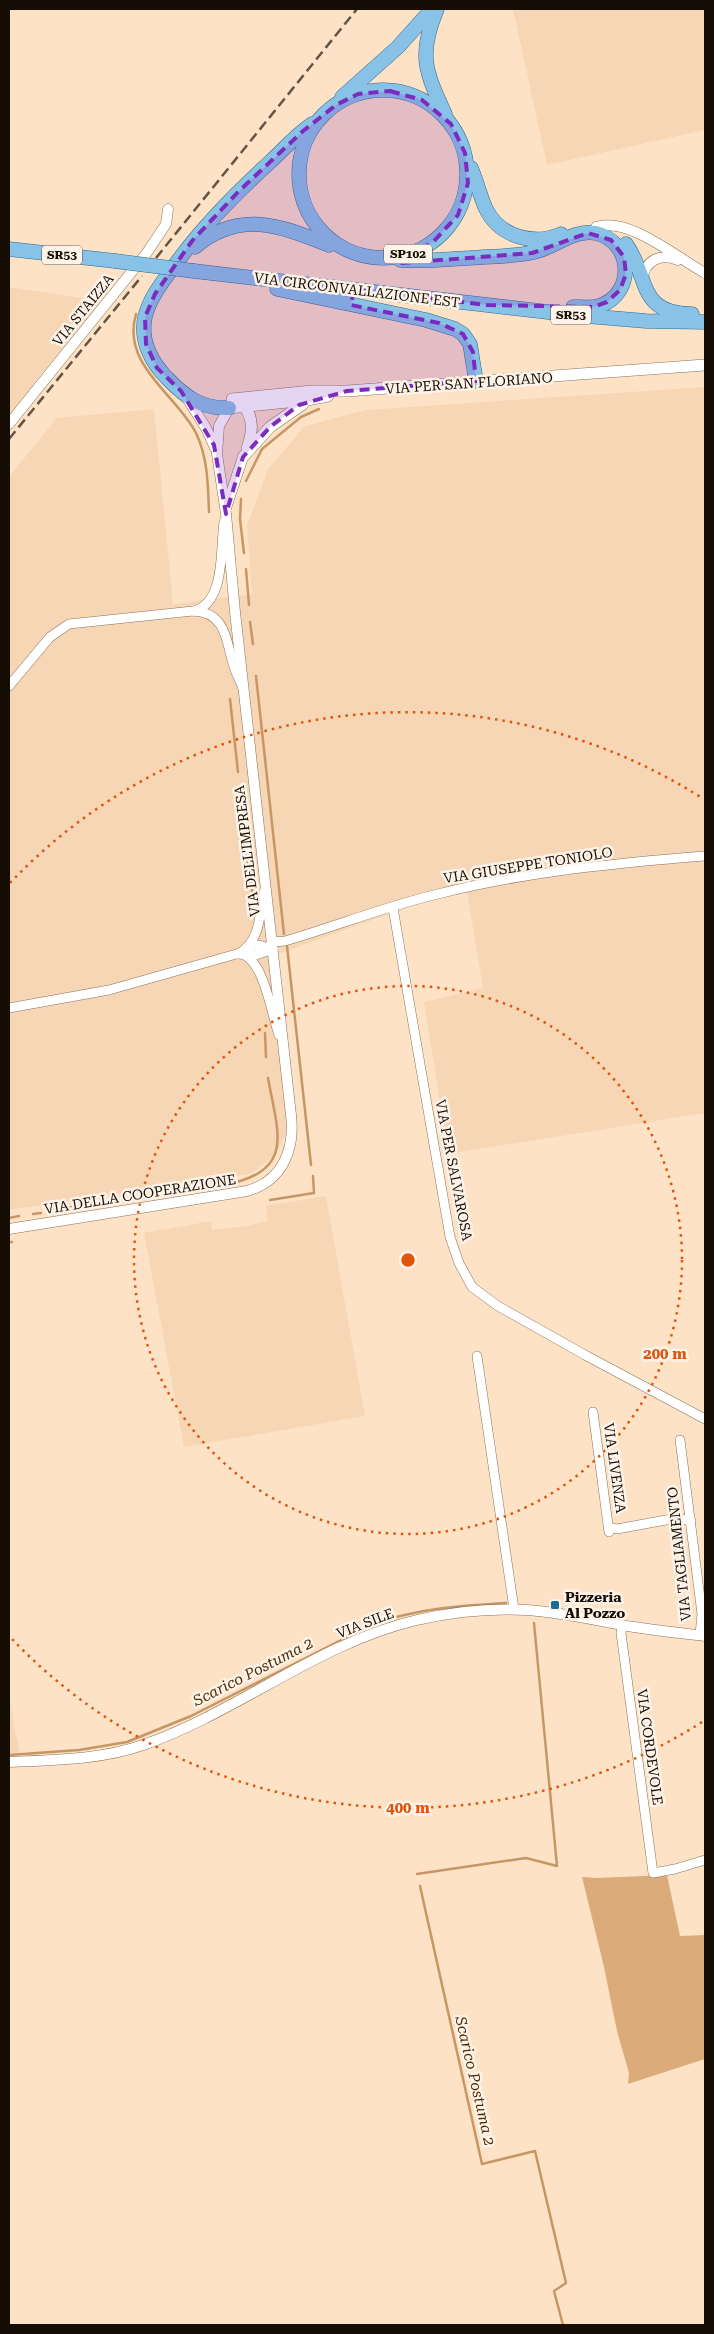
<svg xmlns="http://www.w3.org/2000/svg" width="714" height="2334" viewBox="0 0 714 2334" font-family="'Roboto Serif',serif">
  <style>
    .built { fill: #f6d6b4 }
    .forest { fill: #dbac79 }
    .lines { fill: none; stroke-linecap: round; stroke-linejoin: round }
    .stream { stroke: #c69765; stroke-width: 2.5 }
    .minor-casing { stroke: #8a7258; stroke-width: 10 }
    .tertiary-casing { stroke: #8a7258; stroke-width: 11 }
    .secondary-casing { stroke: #8a7258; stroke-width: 12 }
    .primary-casing { stroke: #2d698e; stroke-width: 15 }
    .minor { stroke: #fff; stroke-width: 9 }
    .tertiary { stroke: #fff; stroke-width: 10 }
    .secondary { stroke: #fff; stroke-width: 11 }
    .primary { stroke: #88c3e7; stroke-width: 14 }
    .rail { stroke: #635445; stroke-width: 2.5; stroke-dasharray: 10 5; stroke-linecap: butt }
    .primary-bridge-casing { stroke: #2d698e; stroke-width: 15; stroke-linecap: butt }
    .primary-bridge { stroke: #88c3e7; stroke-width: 14 }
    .marked { fill: #7b2cbf; fill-opacity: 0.2; stroke: #7b2cbf; stroke-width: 4; stroke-dasharray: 10 6; stroke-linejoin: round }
    .ring { fill: none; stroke: #de550c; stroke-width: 2.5; stroke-dasharray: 2.5 5 }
    .poi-dot { fill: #156c9c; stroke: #fef3e8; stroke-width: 2 }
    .labels { text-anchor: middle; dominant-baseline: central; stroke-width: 5; stroke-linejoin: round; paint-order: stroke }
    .shield { fill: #fef3e8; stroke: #5c5249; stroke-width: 1 }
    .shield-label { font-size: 12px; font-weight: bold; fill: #160d05 }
    .street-label { font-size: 14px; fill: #160d05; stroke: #fef3e8 }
    .poi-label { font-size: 14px; font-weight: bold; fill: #160d05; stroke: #fef3e8; text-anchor: start }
    .water-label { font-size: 15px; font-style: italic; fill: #4e2f04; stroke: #fef3e8 }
    .centre { fill: #de550c; stroke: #fef3e8; stroke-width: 2.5 }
    .ring-label { font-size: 15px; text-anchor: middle; font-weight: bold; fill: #de550c; stroke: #fef3e8; stroke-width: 5; stroke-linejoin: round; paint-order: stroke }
  </style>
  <rect width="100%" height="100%" fill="#fee2c6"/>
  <g class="built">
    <path d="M 513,9 L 705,9 L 705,130 L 547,165 Z"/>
    <path d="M 9,287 L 101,301 L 33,384 L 9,432 Z"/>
    <path d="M 705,387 L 705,1113 L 448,1154 L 424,1002 L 483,988 L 467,892 L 408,907 L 270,957 L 289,1128 L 275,1156 L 250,1174 L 9,1210 L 9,477 L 57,418 L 154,409 L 173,604 L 252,594 L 247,526 L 268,469 L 305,426 L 366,410 Z"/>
    <path d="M 326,1196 L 365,1416 L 184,1447 L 144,1233 L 211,1221 L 212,1230 L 247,1226 L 268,1221 L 266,1206 Z"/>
    <path d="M 9,1693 L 15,1731 L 20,1753 L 9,1753 Z"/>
  </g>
  <path class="forest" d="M 667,1875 L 680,1936 L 705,1935 L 705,2059 L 628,2084 L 629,2073 L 617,2031 L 604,1967 L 582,1877 L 597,1878 Z"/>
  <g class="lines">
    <g class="stream">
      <path d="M 136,314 C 121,365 176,394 196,433 C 208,458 208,486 209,512"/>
      <path d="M 246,481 L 262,449 L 301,417 L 319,409"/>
      <path d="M 241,499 L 240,519 L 244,553"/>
      <path d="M 246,569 L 249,605"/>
      <path d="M 250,622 L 253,644"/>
      <path d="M 256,676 L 284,934"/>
      <path d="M 230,699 L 238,772"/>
      <path d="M 242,807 L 244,825"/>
      <path d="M 247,855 L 253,897"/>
      <path d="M 287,946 L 311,1165"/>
      <path d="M 265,1033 L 266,1057"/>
      <path d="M 224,1185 C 296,1171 278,1134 268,1078"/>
      <path d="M 151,1196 L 194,1190"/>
      <path d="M 123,1200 L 136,1198"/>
      <path d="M 270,1200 L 314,1193 L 313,1176"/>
      <path d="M 54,1210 L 109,1201"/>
      <path d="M 33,1214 L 41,1213"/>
      <path d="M 9,1218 L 19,1216"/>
      <path d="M 9,1242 L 12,1242"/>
      <path d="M 9,1755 L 79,1750 L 127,1742 L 191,1716 L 373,1624 C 419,1608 458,1606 506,1603"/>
      <path d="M 417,1874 L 526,1858 L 557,1866 L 534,1623"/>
      <path d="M 420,1886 L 482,2164 L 535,2151 L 566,2283 L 554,2291 L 563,2325"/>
    </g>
    <defs>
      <g id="minor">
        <path d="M 194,611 C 226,602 220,548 224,522"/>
        <path d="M 9,686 L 50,637 L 69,624 L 193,611 C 224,612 226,637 232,660 C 234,669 238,677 242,686"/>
        <path d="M 393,908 L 450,1237 L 459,1263 L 472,1287 L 498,1306 L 585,1355 L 705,1419"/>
        <path d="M 272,942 L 285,941 C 336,926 387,906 438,894 C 525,872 616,863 705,856"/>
        <path d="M 246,948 L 259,945 L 273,949"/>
        <path d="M 237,954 C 263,951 272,1017 279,1035"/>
        <path d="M 244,954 L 256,955 L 273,949"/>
        <path d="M 9,1008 L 109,990 L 240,953 C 262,939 259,911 265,889"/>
        <path d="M 477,1356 L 514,1609"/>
        <path d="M 593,1412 L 609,1532"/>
        <path d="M 680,1440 L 702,1614 L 700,1635"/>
        <path d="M 609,1527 L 617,1529 L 677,1518 L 691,1521"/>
        <path d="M 622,1625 L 621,1633 L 653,1873 L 675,1869 L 705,1860"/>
      </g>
      <g id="tertiary">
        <path d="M 596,227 C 629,216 677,258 705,273"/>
        <path d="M 642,280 C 645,260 660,253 678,260"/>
        <path d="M 185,395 L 206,428 L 215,448"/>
        <path d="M 9,424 L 146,254 L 166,224 L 168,209"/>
        <path d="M 226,508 L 243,457"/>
        <path d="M 9,1229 L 247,1191 C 283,1181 295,1149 291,1115 L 235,612 L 226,514 L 217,454 L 219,426 L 229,408"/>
        <path d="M 9,1762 C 53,1760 100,1760 143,1745 C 238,1712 318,1643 417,1620 C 452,1612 490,1608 526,1610 C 562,1612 598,1621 634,1627 C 658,1631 682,1633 705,1636"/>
      </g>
      <g id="secondary">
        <path d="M 232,399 L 312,391 L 347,391 L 705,365"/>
        <path d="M 239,402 C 255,414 253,432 247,448"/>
        <path d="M 229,408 L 307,400 L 328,396"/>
        <path d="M 243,457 L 270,427 L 303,404"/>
      </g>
      <g id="primary">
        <path d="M 437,9 C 418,54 425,71 445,114"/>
        <circle cx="383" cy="174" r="84"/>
        <path d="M 342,97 L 398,47 L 432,9"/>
        <path d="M 471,168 C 477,182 480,196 486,209 C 500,237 534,246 561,234"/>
        <path d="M 626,244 C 650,277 636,313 692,314"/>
        <path d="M 195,247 C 240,209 281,226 329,245"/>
        <path d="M 9,249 L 115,261"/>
        <path d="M 400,260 C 423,262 446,259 469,258 C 490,256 513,257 534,252 C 554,248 574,229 595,233 C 633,241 636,294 599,306 C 591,308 581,307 573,307"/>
        <path d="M 194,271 L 574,315 L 646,321 L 705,322"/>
        <path d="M 277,289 L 426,320 L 455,329 L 463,334 L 470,344 L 476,381"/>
        <path d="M 229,408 C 202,409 185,397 167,378 C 151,362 140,340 145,317 C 150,296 165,279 177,262 C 204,225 236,193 270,162 C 284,149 296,135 312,124"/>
      </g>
    </defs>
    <use href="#minor" class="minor-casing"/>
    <use href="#tertiary" class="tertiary-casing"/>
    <use href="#secondary" class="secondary-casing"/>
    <use href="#primary" class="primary-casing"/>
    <use href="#minor" class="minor"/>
    <use href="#tertiary" class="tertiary"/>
    <use href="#secondary" class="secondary"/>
    <use href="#primary" class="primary"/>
    <g class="rail">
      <path d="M 156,258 L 357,9"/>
      <path d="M 9,439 L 142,276"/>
    </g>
    <defs>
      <path id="primary-bridge" d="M 115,261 L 194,271"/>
    </defs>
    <use href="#primary-bridge" class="primary-bridge-casing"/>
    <use href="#primary-bridge" class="primary-bridge"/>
  </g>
  <path class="marked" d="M 390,91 L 422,100 L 451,124 L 465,153 L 468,183 L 458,215 L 435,240 L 402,263 L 532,253 L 588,233 L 611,240 L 624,257 L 626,274 L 620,290 L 607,302 L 593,307 L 487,305 L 354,289 L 351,305 L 439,323 L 463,334 L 473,352 L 476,381 L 347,391 L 299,405 L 270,427 L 243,457 L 226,514 L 214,445 L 181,391 L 157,368 L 146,344 L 145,317 L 155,294 L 192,241 L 238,192 L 303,131 L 336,105 L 358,94 Z"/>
  <g class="ring">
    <circle cx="408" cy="1260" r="274"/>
    <path d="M702 1722A548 548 0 0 1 10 1637M10 883A548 548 0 0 1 702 798"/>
  </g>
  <rect class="poi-dot" x="550" y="1600" width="10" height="10" rx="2.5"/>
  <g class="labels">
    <g class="shield">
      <rect x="384" y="244.5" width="48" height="19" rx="4"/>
      <rect x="42" y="245.5" width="40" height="19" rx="4"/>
      <rect x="551" y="305.5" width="40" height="19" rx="4"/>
    </g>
    <g class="shield-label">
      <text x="408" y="254">SP102</text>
      <text x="62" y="255">SR53</text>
      <text x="571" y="315">SR53</text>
    </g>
    <g class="street-label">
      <text transform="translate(357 290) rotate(7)">VIA CIRCONVALLAZIONE EST</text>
      <text transform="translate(83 310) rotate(-51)">VIA STAIZZA</text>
      <text transform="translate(469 383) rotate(-4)">VIA PER SAN FLORIANO</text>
      <text transform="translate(247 851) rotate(-97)">VIA DELL'IMPRESA</text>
      <text transform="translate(528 865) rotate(-9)">VIA GIUSEPPE TONIOLO</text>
      <text transform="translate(454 1170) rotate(79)">VIA PER SALVAROSA</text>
      <text transform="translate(140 1194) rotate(-9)">VIA DELLA COOPERAZIONE</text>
      <text transform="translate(615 1468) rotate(82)">VIA LIVENZA</text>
      <text transform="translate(679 1554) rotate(-96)">VIA TAGLIAMENTO</text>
      <text transform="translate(365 1623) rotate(-21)">VIA SILE</text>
      <text transform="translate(650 1747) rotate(82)">VIA CORDEVOLE</text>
    </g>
    <g class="poi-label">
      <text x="565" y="1597">Pizzeria<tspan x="565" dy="16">Al Pozzo</tspan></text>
    </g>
    <g class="water-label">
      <text transform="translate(253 1672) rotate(-27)">Scarico Postuma 2</text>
      <text transform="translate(475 2081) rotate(77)">Scarico Postuma 2</text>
    </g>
  </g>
  <circle cx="408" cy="1260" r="8" class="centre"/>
  <g class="ring-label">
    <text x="665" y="1359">200 m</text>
    <text x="408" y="1813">400 m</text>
  </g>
  <rect width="714" height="2334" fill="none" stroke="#160d05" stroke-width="20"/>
</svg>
